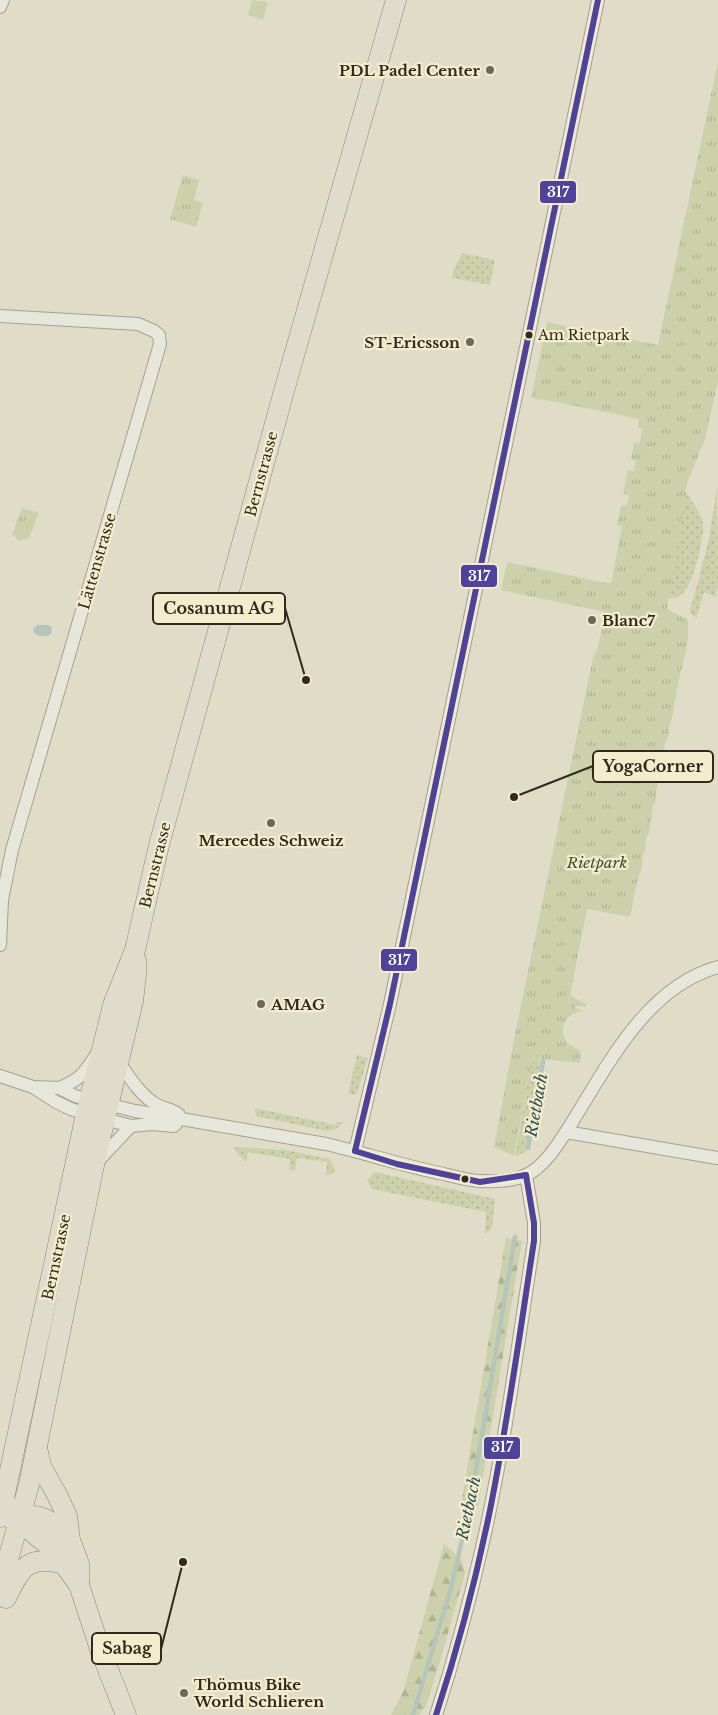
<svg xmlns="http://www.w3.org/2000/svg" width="718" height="1715" viewBox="0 0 718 1715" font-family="'Libre Baskerville',serif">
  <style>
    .grass { fill: url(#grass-dots) }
    .forest { fill: url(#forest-firs) }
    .park { fill: url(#park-tufts) }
    .pitch { fill: #ccd1ab }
    .water { fill: #b4c6bc }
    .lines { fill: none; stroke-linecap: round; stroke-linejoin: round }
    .stream { stroke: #b4c6bc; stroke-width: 4.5 }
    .street-casing { stroke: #a5a092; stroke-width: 14 }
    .primary-casing { stroke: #8a8578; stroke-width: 21 }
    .street { stroke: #e8e6da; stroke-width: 12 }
    .primary { stroke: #e0dccb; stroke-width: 20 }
    .bus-1-casing { stroke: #f3eccd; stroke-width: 10 }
    .bus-1 { stroke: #4e429b; stroke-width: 6 }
    .poi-dot { fill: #6f6858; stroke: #f3eccd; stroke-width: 2 }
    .bus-dot { fill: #32291c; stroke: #f3eccd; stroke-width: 2 }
    .labels { text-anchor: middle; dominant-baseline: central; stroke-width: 4.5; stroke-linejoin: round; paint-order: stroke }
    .bus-label { font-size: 14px; fill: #32291c; stroke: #f3eccd; text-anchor: start }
    .poi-label { font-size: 15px; font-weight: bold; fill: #32291c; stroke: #f3eccd; text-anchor: start }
    .street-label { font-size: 15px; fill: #32291c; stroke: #f3eccd }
    .park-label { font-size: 15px; font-style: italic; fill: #3e4d23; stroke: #f3eccd }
    .water-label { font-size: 16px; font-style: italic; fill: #2c5051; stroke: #f3eccd }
    .leader { fill: none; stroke: #32291c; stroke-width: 2 }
    .callout-dot { fill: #32291c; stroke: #f3eccd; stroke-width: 2 }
    .callout { fill: #f3eccd; stroke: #32291c; stroke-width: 2 }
    .callout-label { font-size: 16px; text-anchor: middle; font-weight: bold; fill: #32291c }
    .line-badge { stroke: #f3eccd; stroke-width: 2 }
    .badge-label { font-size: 14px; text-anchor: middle; font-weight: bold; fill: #fff }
  </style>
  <defs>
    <pattern id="grass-dots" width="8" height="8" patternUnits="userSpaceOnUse" patternTransform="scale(1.25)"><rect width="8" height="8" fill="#ccd1ab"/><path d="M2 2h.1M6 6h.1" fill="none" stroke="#b0b393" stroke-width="1.8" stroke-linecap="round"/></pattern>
    <pattern id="forest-firs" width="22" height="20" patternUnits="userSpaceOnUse" patternTransform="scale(1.25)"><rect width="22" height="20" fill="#ccd1ab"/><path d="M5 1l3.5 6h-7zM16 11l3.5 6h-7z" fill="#b0b393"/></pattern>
    <pattern id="park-tufts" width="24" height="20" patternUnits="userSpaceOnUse" patternTransform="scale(1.25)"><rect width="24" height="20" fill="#ccd1ab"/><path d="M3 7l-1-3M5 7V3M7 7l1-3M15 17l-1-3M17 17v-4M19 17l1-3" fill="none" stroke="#b0b393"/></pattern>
  </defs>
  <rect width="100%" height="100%" fill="#e0dcc8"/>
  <g class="grass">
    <path d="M 462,253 L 495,260 L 490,285 L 452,278 L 454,269 Z"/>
    <path d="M 681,485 C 687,495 703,514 703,525 C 704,540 693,586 682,594 C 676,600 667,598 660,597 Z"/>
    <path d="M 717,488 L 718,583 L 716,597 L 704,592 L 696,619 L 690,611 L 708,543 Z"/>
    <path d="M 357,1055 L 368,1058 L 357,1093 L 353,1095 L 348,1093 Z"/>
    <path d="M 534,1057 L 541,1060 L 526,1151 L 515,1157 L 527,1087 Z"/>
    <path d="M 255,1108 L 335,1125 L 338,1121 L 343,1123 L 336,1129 L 327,1131 L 256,1116 Z"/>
    <path d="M 232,1147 L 286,1150 L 330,1159 L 336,1171 L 326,1176 L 327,1162 L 297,1158 L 295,1171 L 289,1170 L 290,1159 L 248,1152 L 246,1163 Z"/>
    <path d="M 375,1172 L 495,1199 L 492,1227 L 485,1235 L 486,1212 L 372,1189 L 367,1180 Z"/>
  </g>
  <g class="forest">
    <path d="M 506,1238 L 522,1241 L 478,1506 L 461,1504 Z"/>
    <path d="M 444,1544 L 461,1559 L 465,1573 L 441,1658 L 426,1706 L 419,1715 L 391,1715 L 403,1692 Z"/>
  </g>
  <g class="park">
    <path d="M 718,62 L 718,381 L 705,439 L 687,483 L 667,609 L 688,620 L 688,637 L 686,652 L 679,678 L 672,718 L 669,727 L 669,735 L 665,743 L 662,768 L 656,791 L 656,800 L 653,807 L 649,832 L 646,839 L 645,850 L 642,858 L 642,867 L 637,882 L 630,917 L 587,909 L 570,995 L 586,1004 L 586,1007 L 576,1005 L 575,1008 L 585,1012 C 569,1010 556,1027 567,1042 C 570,1046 577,1047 580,1051 C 581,1055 580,1060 580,1063 L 534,1058 L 527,1087 L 514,1156 L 494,1147 L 515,1034 L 593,658 L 598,647 L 605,612 L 501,590 L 507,562 L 611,584 L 622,526 L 617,525 L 621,505 L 627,505 L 629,495 L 623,494 L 628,470 L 634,471 L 636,461 L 631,460 L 634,442 L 640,443 L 642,429 L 638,428 L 639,419 L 541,399 L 540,400 L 531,398 L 547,322 L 658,345 Z"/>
    <path d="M 183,175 L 199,180 L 194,200 L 203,203 L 196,227 L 170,219 Z"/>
    <path d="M 22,508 L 39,513 L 29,538 L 19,541 L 12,534 Z"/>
  </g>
  <path class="pitch" d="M 252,0 L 268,2 L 263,20 L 248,15 Z"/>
  <path class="water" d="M 37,625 L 49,625 L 52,628 L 51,634 C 45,637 40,637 34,633 L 33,629 Z"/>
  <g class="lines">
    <g class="stream">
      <path d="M 528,1148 L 543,1061"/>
      <path d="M 413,1715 L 451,1588 L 471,1501 L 515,1237"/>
    </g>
    <defs>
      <g id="street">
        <path d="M 0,7 L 3,0"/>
        <path d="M 0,316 L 138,324 L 154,331 L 159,335 L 160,344 L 12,850 L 2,900 L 0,945"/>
        <path d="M 118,1061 C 130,1078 140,1095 157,1105 C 164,1109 173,1109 179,1115"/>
        <path d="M 0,1076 L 33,1087 L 56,1102 L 71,1109 L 86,1114 L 131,1126 L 152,1124 L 174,1126 L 176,1124"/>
        <path d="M 33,1087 L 59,1088 L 75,1096 L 135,1111 L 326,1144 C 365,1153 404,1166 444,1174 C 456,1177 469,1181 481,1181 C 494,1182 514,1181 526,1175 C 545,1167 560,1141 571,1124 C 608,1065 646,987 718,967"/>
        <path d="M 59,1088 C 81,1079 84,1074 96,1055"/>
        <path d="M 566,1132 L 717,1158"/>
        <path d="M 355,1151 L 390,1004 L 598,0"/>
        <path d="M 98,1161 L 131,1126"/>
        <path d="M 436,1715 C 454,1660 469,1604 482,1547 C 505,1446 518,1343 534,1241 L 534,1223 L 526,1175"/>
      </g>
      <g id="primary">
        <path d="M 37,1448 L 41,1466 L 57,1495 L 67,1516 L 70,1540 L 79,1564 L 79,1583"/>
        <path d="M 16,1509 L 27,1528 L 53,1549 L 79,1585 L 101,1652 L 126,1715"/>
        <path d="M 0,1517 L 86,1114 L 113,1005 L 135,950 L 159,845 L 289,373 L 396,0"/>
        <path d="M 10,1518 C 40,1512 49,1517 70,1540"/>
        <path d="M 0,1588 L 29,1485 L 94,1165 L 133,1001 L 136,975 L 136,960"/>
        <path d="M 6,1598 C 21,1568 27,1554 65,1564"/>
      </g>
    </defs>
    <use href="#street" class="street-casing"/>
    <use href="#primary" class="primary-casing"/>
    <use href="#street" class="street"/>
    <use href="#primary" class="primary"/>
    <defs>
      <g id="bus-1">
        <path d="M 355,1151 L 390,1004 L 598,0"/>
        <path d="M 355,1151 L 397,1164 L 480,1182 L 526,1175"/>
        <path d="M 436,1715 C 458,1648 476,1579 490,1510 C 508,1421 520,1331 534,1241 L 534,1223 L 526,1175"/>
      </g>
    </defs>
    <use href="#bus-1" class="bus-1-casing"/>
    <use href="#bus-1" class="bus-1"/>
  </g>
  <g class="poi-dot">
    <circle cx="490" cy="70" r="5"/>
    <circle cx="470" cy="342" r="5"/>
    <circle cx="592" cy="620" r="5"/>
    <circle cx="271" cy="823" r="5"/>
    <circle cx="261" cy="1004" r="5"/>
    <circle cx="184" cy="1693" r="5"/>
  </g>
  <g class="bus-dot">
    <circle cx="529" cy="335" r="4.5"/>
    <circle cx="465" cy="1179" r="4.5"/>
  </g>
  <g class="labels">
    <g class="bus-label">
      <text x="538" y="335">Am Rietpark</text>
    </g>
    <g class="poi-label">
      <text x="480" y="70" text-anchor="end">PDL Padel Center</text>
      <text x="460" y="342" text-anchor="end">ST-Ericsson</text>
      <text x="602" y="620">Blanc7</text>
      <text x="271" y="840" text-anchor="middle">Mercedes Schweiz</text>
      <text x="271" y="1004">AMAG</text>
      <text x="194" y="1684">Thömus Bike<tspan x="194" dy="17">World Schlieren</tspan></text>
    </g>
    <g class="street-label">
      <text transform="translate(261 474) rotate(-75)">Bernstrasse</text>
      <text transform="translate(97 561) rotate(-74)">Lättenstrasse</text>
      <text transform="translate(155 865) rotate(-76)">Bernstrasse</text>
      <text transform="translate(56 1257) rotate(-78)">Bernstrasse</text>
    </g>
    <g class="park-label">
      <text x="597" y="862">Rietpark</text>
    </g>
    <g class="water-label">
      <text transform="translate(536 1105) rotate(-80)">Rietbach</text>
      <text transform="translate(468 1508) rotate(-78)">Rietbach</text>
    </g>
  </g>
  <path class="leader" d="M306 680L285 608M514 797L593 766M183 1562L161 1649"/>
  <g class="callout-dot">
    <circle cx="306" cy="680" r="5"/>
    <circle cx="514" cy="797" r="5"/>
    <circle cx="183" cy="1562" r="5"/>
  </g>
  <g class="callout">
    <rect x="153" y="593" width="132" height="31" rx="5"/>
    <rect x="593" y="751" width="120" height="31" rx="5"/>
    <rect x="92" y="1633" width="69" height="31" rx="5"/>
  </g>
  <g class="callout-label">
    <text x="219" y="614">Cosanum AG</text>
    <text x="653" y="772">YogaCorner</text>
    <text x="127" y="1654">Sabag</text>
  </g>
  <g class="line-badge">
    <rect x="539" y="180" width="38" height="24" rx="5" fill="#4e429b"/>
    <rect x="460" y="564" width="38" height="24" rx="5" fill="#4e429b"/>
    <rect x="380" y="948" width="38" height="24" rx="5" fill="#4e429b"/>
    <rect x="483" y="1436" width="38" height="24" rx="5" fill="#4e429b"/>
  </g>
  <g class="badge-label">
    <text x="558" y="197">317</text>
    <text x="479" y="581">317</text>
    <text x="399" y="965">317</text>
    <text x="502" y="1452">317</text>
  </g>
</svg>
